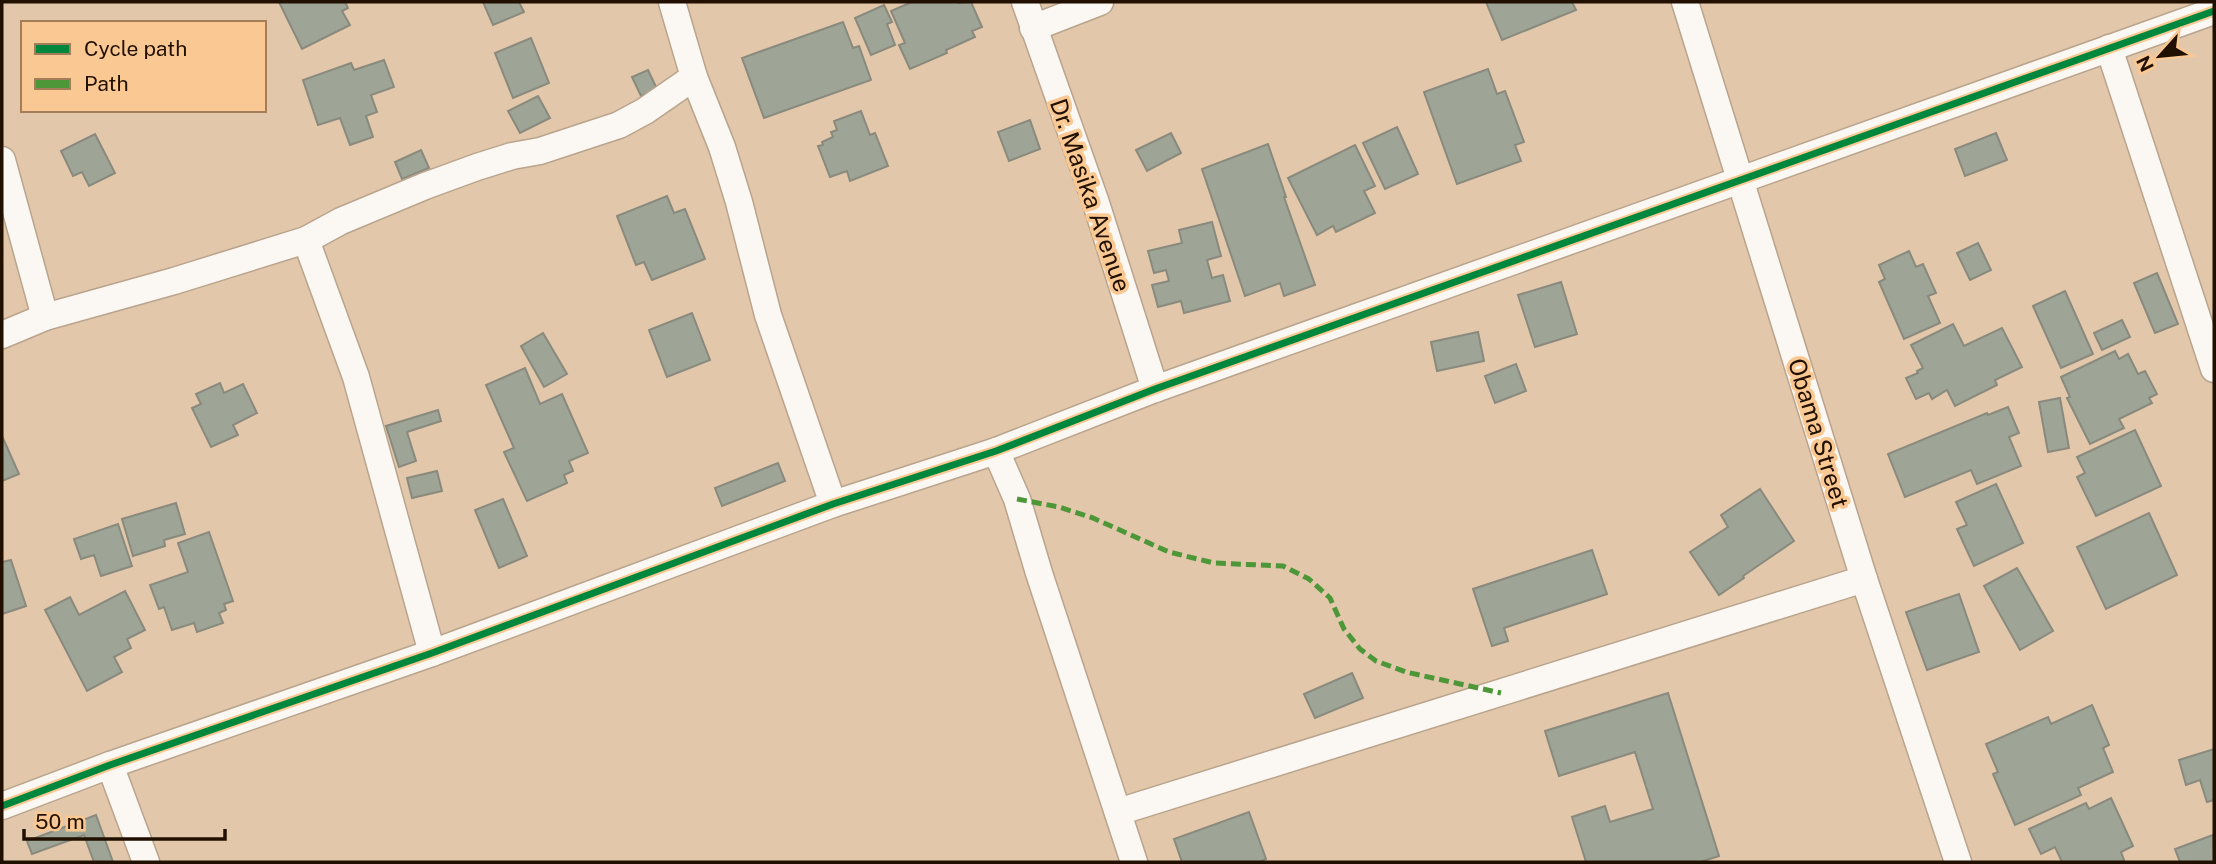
<svg xmlns="http://www.w3.org/2000/svg" width="2216" height="864" viewBox="0 0 2216 864" font-family="'Public Sans',sans-serif">
  <style>
    .building { fill: #9ea596; stroke: #898a7d; stroke-width: 2 }
    .lines { fill: none; stroke-linecap: round; stroke-linejoin: round }
    .street-casing { stroke: #b9a48d; stroke-width: 29 }
    .street { stroke: #fbf7f2; stroke-width: 26 }
    .quiet { stroke: #4d9739; stroke-width: 5; stroke-dasharray: 10 5; stroke-linecap: butt }
    .cycleway-casing { stroke: #fac892; stroke-width: 11 }
    .cycleway { stroke: #00873e; stroke-width: 7 }
    .labels { text-anchor: middle; dominant-baseline: central; stroke-width: 7; stroke-linejoin: round; paint-order: stroke }
    .street-label { font-size: 24px; fill: #211000; stroke: #fac892 }
  </style>
  <rect width="100%" height="100%" fill="#e2c7aa"/>
  <g class="building">
    <path d="M 279,2 L 345,2 L 348,8 L 342,11 L 350,25 L 302,49 Z"/>
    <path d="M 483,2 L 519,2 L 524,12 L 493,25 Z"/>
    <path d="M 912,2 L 957,2 L 958,3 L 971,2 L 982,27 L 972,31 L 975,37 L 946,50 L 947,53 L 910,69 L 899,45 L 905,43 L 891,11 Z"/>
    <path d="M 1486,2 L 1572,2 L 1576,10 L 1502,40 Z"/>
    <path d="M 884,5 L 892,22 L 887,24 L 895,45 L 871,55 L 855,18 Z"/>
    <path d="M 843,22 L 853,48 L 859,46 L 871,80 L 764,118 L 742,58 Z"/>
    <path d="M 531,38 L 549,83 L 513,98 L 495,53 Z"/>
    <path d="M 384,60 L 394,87 L 371,95 L 377,112 L 366,116 L 373,137 L 350,145 L 340,118 L 318,125 L 303,80 L 351,63 L 354,70 Z"/>
    <path d="M 1488,69 L 1497,94 L 1505,91 L 1524,142 L 1515,145 L 1521,161 L 1457,184 L 1424,92 Z"/>
    <path d="M 648,70 L 657,89 L 641,96 L 632,77 Z"/>
    <path d="M 538,96 L 550,118 L 520,133 L 508,111 Z"/>
    <path d="M 861,111 L 870,135 L 875,133 L 888,166 L 850,181 L 847,171 L 830,177 L 818,146 L 823,145 L 822,142 L 833,137 L 831,132 L 837,130 L 834,121 Z"/>
    <path d="M 1030,120 L 1040,149 L 1009,161 L 998,132 Z"/>
    <path d="M 1397,127 L 1418,174 L 1385,189 L 1363,143 Z"/>
    <path d="M 1171,133 L 1181,153 L 1147,171 L 1136,150 Z"/>
    <path d="M 1996,133 L 2007,160 L 1965,176 L 1955,149 Z"/>
    <path d="M 95,134 L 115,173 L 89,186 L 82,172 L 73,176 L 61,151 Z"/>
    <path d="M 1268,144 L 1286,197 L 1284,197 L 1315,285 L 1284,296 L 1280,283 L 1245,296 L 1202,169 Z"/>
    <path d="M 1355,145 L 1375,186 L 1364,191 L 1375,213 L 1336,232 L 1333,226 L 1317,235 L 1288,178 Z"/>
    <path d="M 421,150 L 429,168 L 402,179 L 395,162 Z"/>
    <path d="M 667,196 L 674,213 L 685,209 L 705,259 L 652,280 L 644,262 L 636,265 L 617,216 Z"/>
    <path d="M 1212,222 L 1221,256 L 1207,260 L 1212,278 L 1223,275 L 1230,301 L 1184,313 L 1181,301 L 1158,307 L 1152,285 L 1169,281 L 1166,270 L 1154,273 L 1148,251 L 1182,243 L 1179,230 Z"/>
    <path d="M 1978,243 L 1991,270 L 1970,280 L 1957,253 Z"/>
    <path d="M 1909,251 L 1916,267 L 1923,264 L 1936,293 L 1928,296 L 1940,323 L 1904,339 L 1879,282 L 1885,279 L 1879,265 Z"/>
    <path d="M 2157,273 L 2178,324 L 2155,333 L 2134,283 Z"/>
    <path d="M 1561,282 L 1577,334 L 1535,347 L 1518,295 Z"/>
    <path d="M 2065,291 L 2093,354 L 2061,368 L 2033,306 Z"/>
    <path d="M 692,313 L 710,360 L 667,377 L 649,330 Z"/>
    <path d="M 2122,320 L 2130,337 L 2102,350 L 2094,333 Z"/>
    <path d="M 1953,324 L 1964,346 L 2002,328 L 2022,367 L 1995,380 L 1997,385 L 1955,406 L 1947,390 L 1932,399 L 1929,393 L 1916,399 L 1906,378 L 1918,373 L 1917,371 L 1923,368 L 1911,345 Z"/>
    <path d="M 1478,332 L 1484,361 L 1437,371 L 1431,342 Z"/>
    <path d="M 543,333 L 567,374 L 544,387 L 521,346 Z"/>
    <path d="M 2115,351 L 2119,359 L 2128,354 L 2138,374 L 2145,371 L 2157,394 L 2149,398 L 2152,403 L 2119,419 L 2124,428 L 2090,444 L 2067,398 L 2070,397 L 2061,377 Z"/>
    <path d="M 1516,364 L 1526,391 L 1495,403 L 1485,376 Z"/>
    <path d="M 525,368 L 540,404 L 562,394 L 588,453 L 569,461 L 573,471 L 564,475 L 567,483 L 527,501 L 504,452 L 514,448 L 486,385 Z"/>
    <path d="M 220,383 L 224,393 L 243,384 L 257,413 L 233,425 L 238,435 L 211,447 L 192,408 L 201,404 L 196,394 Z"/>
    <path d="M 2060,398 L 2069,448 L 2048,452 L 2039,402 Z"/>
    <path d="M 2008,407 L 2019,433 L 2009,437 L 2021,466 L 1977,484 L 1971,470 L 1905,497 L 1888,454 L 1987,413 L 1988,415 Z"/>
    <path d="M 438,410 L 441,421 L 407,432 L 416,461 L 399,467 L 386,426 Z"/>
    <path d="M 2135,430 L 2161,486 L 2096,516 L 2077,477 L 2085,473 L 2077,457 Z"/>
    <path d="M 2,436 L 19,474 L 2,481 Z"/>
    <path d="M 778,463 L 785,481 L 722,506 L 715,488 Z"/>
    <path d="M 437,471 L 442,491 L 412,498 L 407,478 Z"/>
    <path d="M 1996,484 L 2023,543 L 1974,566 L 1957,529 L 1967,525 L 1956,502 Z"/>
    <path d="M 1760,489 L 1794,541 L 1743,576 L 1744,578 L 1719,595 L 1690,552 L 1728,527 L 1721,515 Z"/>
    <path d="M 503,499 L 527,556 L 499,568 L 475,510 Z"/>
    <path d="M 176,503 L 185,534 L 164,540 L 165,546 L 133,556 L 122,519 Z"/>
    <path d="M 2149,513 L 2177,575 L 2106,609 L 2077,547 Z"/>
    <path d="M 118,524 L 132,566 L 101,576 L 94,555 L 81,559 L 74,539 Z"/>
    <path d="M 209,532 L 233,601 L 224,604 L 226,610 L 219,613 L 223,623 L 197,632 L 194,623 L 172,630 L 164,607 L 159,609 L 150,585 L 188,572 L 178,543 Z"/>
    <path d="M 1592,550 L 1607,594 L 1504,628 L 1508,641 L 1492,646 L 1473,589 Z"/>
    <path d="M 11,560 L 26,606 L 2,614 L 2,562 Z"/>
    <path d="M 2017,568 L 2053,631 L 2020,650 L 1984,586 Z"/>
    <path d="M 125,591 L 145,630 L 127,639 L 131,648 L 114,657 L 122,672 L 87,691 L 45,610 L 70,597 L 79,615 Z"/>
    <path d="M 1959,594 L 1979,652 L 1927,670 L 1906,612 Z"/>
    <path d="M 1352,673 L 1363,698 L 1315,718 L 1304,694 Z"/>
    <path d="M 1668,693 L 1719,856 L 1700,862 L 1586,862 L 1572,817 L 1605,806 L 1610,822 L 1653,809 L 1635,752 L 1559,776 L 1545,731 Z"/>
    <path d="M 2092,705 L 2109,745 L 2103,748 L 2113,772 L 2078,788 L 2081,795 L 2015,825 L 1993,774 L 1998,772 L 1986,744 L 2048,717 L 2051,724 Z"/>
    <path d="M 2214,749 L 2214,800 L 2207,802 L 2200,780 L 2186,785 L 2179,760 Z"/>
    <path d="M 2111,798 L 2133,846 L 2121,852 L 2124,860 L 2120,862 L 2062,862 L 2055,847 L 2041,854 L 2029,829 L 2086,803 L 2089,809 Z"/>
    <path d="M 1249,812 L 1266,859 L 1259,862 L 1182,862 L 1174,839 Z"/>
    <path d="M 96,815 L 113,862 L 94,862 L 84,835 L 32,854 L 27,841 Z"/>
    <path d="M 2213,835 L 2214,862 L 2180,862 L 2175,849 Z"/>
  </g>
  <g class="lines">
    <defs>
      <g id="street">
        <path d="M 672,2 L 694,77 L 722,147 L 739,202 L 768,315 L 833,504"/>
        <path d="M 1025,2 L 1095,200 L 1155,389"/>
        <path d="M 1685,2 L 1864,579 L 1958,862"/>
        <path d="M 1033,28 L 1100,2"/>
        <path d="M 2109,48 L 2214,369"/>
        <path d="M 2,160 L 45,317"/>
        <path d="M 306,240 L 356,377 L 432,653"/>
        <path d="M 2,335 L 45,317 L 174,281 L 306,240 L 341,221 L 425,186 L 477,167 L 512,156 L 540,151 L 619,125 L 645,111 L 694,77"/>
        <path d="M 996,451 L 1017,499 L 1039,573 L 1134,862"/>
        <path d="M 110,765 L 146,862"/>
        <path d="M 2,806 L 110,765 L 432,653 L 833,504 L 996,451 L 1155,389 L 2214,11"/>
        <path d="M 1118,812 L 1864,579"/>
      </g>
    </defs>
    <use href="#street" class="street-casing"/>
    <use href="#street" class="street"/>
    <path class="quiet" d="M 1017,499 L 1059,507 L 1093,518 L 1169,552 L 1214,563 L 1283,566 L 1309,579 L 1330,598 L 1344,629 L 1360,649 L 1376,661 L 1406,672 L 1501,693"/>
    <defs>
      <path id="cycleway" d="M 2,806 L 110,765 L 432,653 L 833,504 L 996,451 L 1155,389 L 2214,11"/>
    </defs>
    <use href="#cycleway" class="cycleway-casing"/>
    <use href="#cycleway" class="cycleway"/>
  </g>
  <g class="labels">
    <g class="street-label">
      <text transform="translate(1091 195) rotate(71)">Dr. Masika Avenue</text>
      <text transform="translate(1819 433) rotate(73)">Obama Street</text>
    </g>
  </g>
  <rect width="2216" height="864" fill="none" stroke="#211000" stroke-width="7"/>
  <rect x="21" y="21" width="245" height="91" fill="#fac892" stroke="#a37e58" stroke-width="2"/>
  <rect x="35" y="44" width="35" height="10" fill="#00873e" stroke="#a37e58" stroke-width="2"/>
  <text x="84" y="56" font-size="21" fill="#211000">Cycle path</text>
  <rect x="35" y="79" width="35" height="10" fill="#4d9739" stroke="#a37e58" stroke-width="2"/>
  <text x="84" y="91" font-size="21" fill="#211000">Path</text>
  <g transform="translate(2160 56) rotate(243)" stroke="#fac892" stroke-width="5" paint-order="stroke">
  <path d="M0-5L12 26L0 18L-12 26Z" fill="#211000"/>
  <text y="-10" font-size="19" font-weight="bold" text-anchor="middle" fill="#211000">N</text>
  </g>
  <path d="M24 829v10h201v-10" fill="none" stroke="#211000" stroke-width="3.5"/>
  <text x="35" y="829" font-size="21" fill="#211000" stroke="#fac892" stroke-width="5" paint-order="stroke">50 m</text>
</svg>
